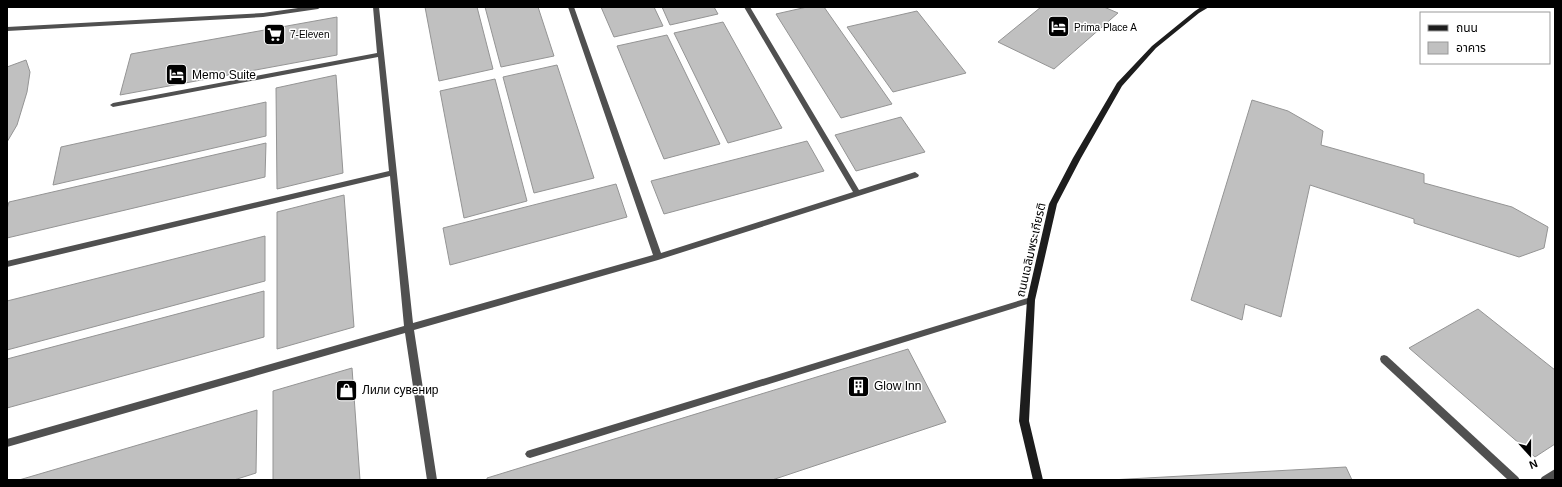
<svg xmlns="http://www.w3.org/2000/svg" width="1562" height="487" viewBox="0 0 1562 487" font-family="Arial,'Noto Sans Thai',sans-serif">
  <style>
    .building { fill: #c0c0c0; stroke: #949494 }
    .lines { fill: none; stroke-linecap: round; stroke-linejoin: round }
    .lane { fill: #505050; fill-rule: evenodd }
    .street { fill: #505050; fill-rule: evenodd }
    .secondary { fill: #1d1d1d; fill-rule: evenodd }
    .labels { text-anchor: middle; dominant-baseline: central; stroke-width: 3; stroke-linejoin: round; paint-order: stroke }
    .far-poi-label { font-size: 10px; fill: #000; stroke: #fff; text-anchor: start }
    .poi-label { font-size: 12px; fill: #000; stroke: #fff; text-anchor: start }
    .street-label { font-size: 12px; fill: #000; stroke: #fff }
  </style>
  <rect width="100%" height="100%" fill="#fff"/>
  <g class="building">
    <path d="M 425,7 L 477,7 L 493,69 L 439,81 Z"/>
    <path d="M 485,7 L 538,7 L 554,56 L 501,67 Z"/>
    <path d="M 601,7 L 654,7 L 663,26 L 614,37 Z"/>
    <path d="M 662,7 L 714,7 L 718,14 L 670,25 Z"/>
    <path d="M 807,7 L 824,7 L 892,104 L 841,118 L 776,14 Z"/>
    <path d="M 1041,7 L 1104,7 L 1118,13 L 1054,69 L 998,42 Z"/>
    <path d="M 917,11 L 966,73 L 893,92 L 847,27 Z"/>
    <path d="M 337,17 L 337,55 L 120,95 L 131,54 Z"/>
    <path d="M 723,22 L 782,128 L 728,143 L 674,33 Z"/>
    <path d="M 667,35 L 720,144 L 664,159 L 617,46 Z"/>
    <path d="M 26,60 L 30,72 L 27,92 L 17,125 L 7,142 L 7,67 Z"/>
    <path d="M 557,65 L 594,178 L 534,193 L 503,77 Z"/>
    <path d="M 336,75 L 343,173 L 277,189 L 276,88 Z"/>
    <path d="M 495,79 L 527,201 L 464,218 L 440,91 Z"/>
    <path d="M 1252,100 L 1288,111 L 1323,131 L 1321,145 L 1424,174 L 1424,183 L 1512,207 L 1548,227 L 1544,248 L 1519,257 L 1414,223 L 1414,219 L 1310,185 L 1281,317 L 1245,304 L 1242,320 L 1191,300 Z"/>
    <path d="M 266,102 L 266,136 L 53,185 L 61,147 Z"/>
    <path d="M 901,117 L 925,152 L 856,171 L 835,135 Z"/>
    <path d="M 807,141 L 824,171 L 664,214 L 651,181 Z"/>
    <path d="M 266,143 L 265,177 L 7,238 L 7,209 L 9,202 Z"/>
    <path d="M 616,184 L 627,217 L 450,265 L 443,228 Z"/>
    <path d="M 344,195 L 354,327 L 277,349 L 277,212 Z"/>
    <path d="M 265,236 L 265,281 L 7,350 L 7,301 Z"/>
    <path d="M 264,291 L 264,337 L 7,408 L 7,359 Z"/>
    <path d="M 1478,309 L 1555,370 L 1555,444 L 1535,457 L 1409,348 Z"/>
    <path d="M 908,349 L 946,422 L 772,480 L 487,480 L 487,478 Z"/>
    <path d="M 352,368 L 360,480 L 273,480 L 273,391 Z"/>
    <path d="M 257,410 L 256,473 L 234,480 L 19,480 Z"/>
    <path d="M 1346,467 L 1352,480 L 1110,480 Z"/>
  </g>
  <g class="lines">
    <g class="lane">
      <path d="M 1031,297 L 1034,298 L 1035,300 L 1034,302 L 530,458 L 527,457 L 525,454 L 527,451 L 530,450 Z"/>
      <path d="M 1384,355 L 1387,356 L 1518,477 L 1520,480 L 1508,480 L 1381,362 L 1380,359 L 1381,356 Z"/>
    </g>
    <g class="street">
      <path d="M 305,7 L 321,7 L 318,9 L 263,17 L 7,31 L 7,27 L 263,13 Z"/>
      <path d="M 373,7 L 379,7 L 413,323 L 653,255 L 568,7 L 574,7 L 661,253 L 853,192 L 744,7 L 750,7 L 859,190 L 915,172 L 919,175 L 918,177 L 658,260 L 414,330 L 437,480 L 427,480 L 405,333 L 7,447 L 7,439 L 404,326 L 390,176 L 7,267 L 7,261 L 389,171 L 378,57 L 113,107 L 110,105 L 113,103 L 377,53 Z"/>
      <path d="M 1555,469 L 1555,479 L 1540,480 L 1542,477 Z"/>
    </g>
    <path class="secondary" d="M 1201,7 L 1209,7 L 1199,13 L 1156,48 L 1122,86 L 1081,158 L 1057,204 L 1035,300 L 1029,421 L 1043,480 L 1033,480 L 1019,421 L 1027,300 L 1049,204 L 1073,158 L 1117,83 L 1152,46 L 1195,11 Z"/>
  </g>
  <defs>
    <symbol id="hotel-square" viewBox="-11 -11 22 22"><rect x="-9" y="-9" width="18" height="18" rx="4" fill="#000" stroke="#fff"/><path d="M-6-4.5h1.5V1H6V5H4.5V3h-9V5H-6ZM-4 0a1.8 1.8 0 1 1 3.6 0ZM.5 0V-2.5h3Q6-2.5 6 0Z" fill="#fff"/></symbol>
    <symbol id="supermarket-square" viewBox="-11 -11 22 22"><rect x="-9" y="-9" width="18" height="18" rx="4" fill="#000" stroke="#fff"/><path d="M-6-5.5h2.5l.6 2H6L4.5 2H-2.5L-4.4-4H-6ZM-1.5 3.2a1.3 1.3 0 1 0 .1 0ZM3 3.2a1.3 1.3 0 1 0 .1 0Z" fill="#fff"/></symbol>
    <symbol id="building-square" viewBox="-11 -11 22 22"><rect x="-9" y="-9" width="18" height="18" rx="4" fill="#000" stroke="#fff"/><path d="M-4-6H4V6H1V3H-1V6H-4ZM-2.5-4.3h1.7v1.8h-1.7ZM.8-4.3h1.7v1.8H.8ZM-2.5-1h1.7V.8h-1.7ZM.8-1h1.7V.8H.8Z" fill="#fff"/></symbol>
    <symbol id="shop-square" viewBox="-11 -11 22 22"><rect x="-9" y="-9" width="18" height="18" rx="4" fill="#000" stroke="#fff"/><path d="M-5-2.5h2.3a2.7 3.5 0 0 1 5.4 0H5L5.5 6h-11ZM-1.5-2.5h3a1.5 2.3 0 0 0-3 0Z" fill="#fff"/></symbol>
  </defs>
  <g fill-rule="evenodd">
    <use href="#hotel-square" x="1046" y="14" width="25" height="25"/>
    <use href="#supermarket-square" x="262" y="22" width="25" height="25"/>
    <use href="#hotel-square" x="164" y="62" width="25" height="25"/>
    <use href="#building-square" x="846" y="374" width="25" height="25"/>
    <use href="#shop-square" x="334" y="378" width="25" height="25"/>
  </g>
  <g class="labels">
    <g class="far-poi-label">
      <text x="1074" y="27">Prima Place A</text>
      <text x="290" y="34">7-Eleven</text>
    </g>
    <g class="poi-label">
      <text x="192" y="75">Memo Suite</text>
      <text x="874" y="386">Glow Inn</text>
      <text x="362" y="390">Лили сувенир</text>
    </g>
    <g class="street-label">
      <text transform="translate(1031 250) rotate(-77)">ถนนเฉลิมพระเกียรติ</text>
    </g>
  </g>
  <rect width="1562" height="487" fill="none" stroke="#000000" stroke-width="16"/>
  <rect x="1420" y="12" width="130" height="52" fill="#ffffff" stroke="#999999"/>
  <rect x="1428" y="25" width="20" height="6" fill="#1d1d1d" stroke="#999999"/>
  <text x="1456" y="32" font-size="12" fill="#000000">ถนน</text>
  <rect x="1428" y="42" width="20" height="12" fill="#c0c0c0" stroke="#999999"/>
  <text x="1456" y="52" font-size="12" fill="#000000">อาคาร</text>
  <g transform="translate(1530 455) rotate(159)" stroke="#ffffff" stroke-width="3" paint-order="stroke">
  <path d="M0-3L7 15L0 10L-7 15Z" fill="#000000"/>
  <text y="-6" font-size="11" font-weight="bold" text-anchor="middle" fill="#000000">N</text>
  </g>
</svg>
